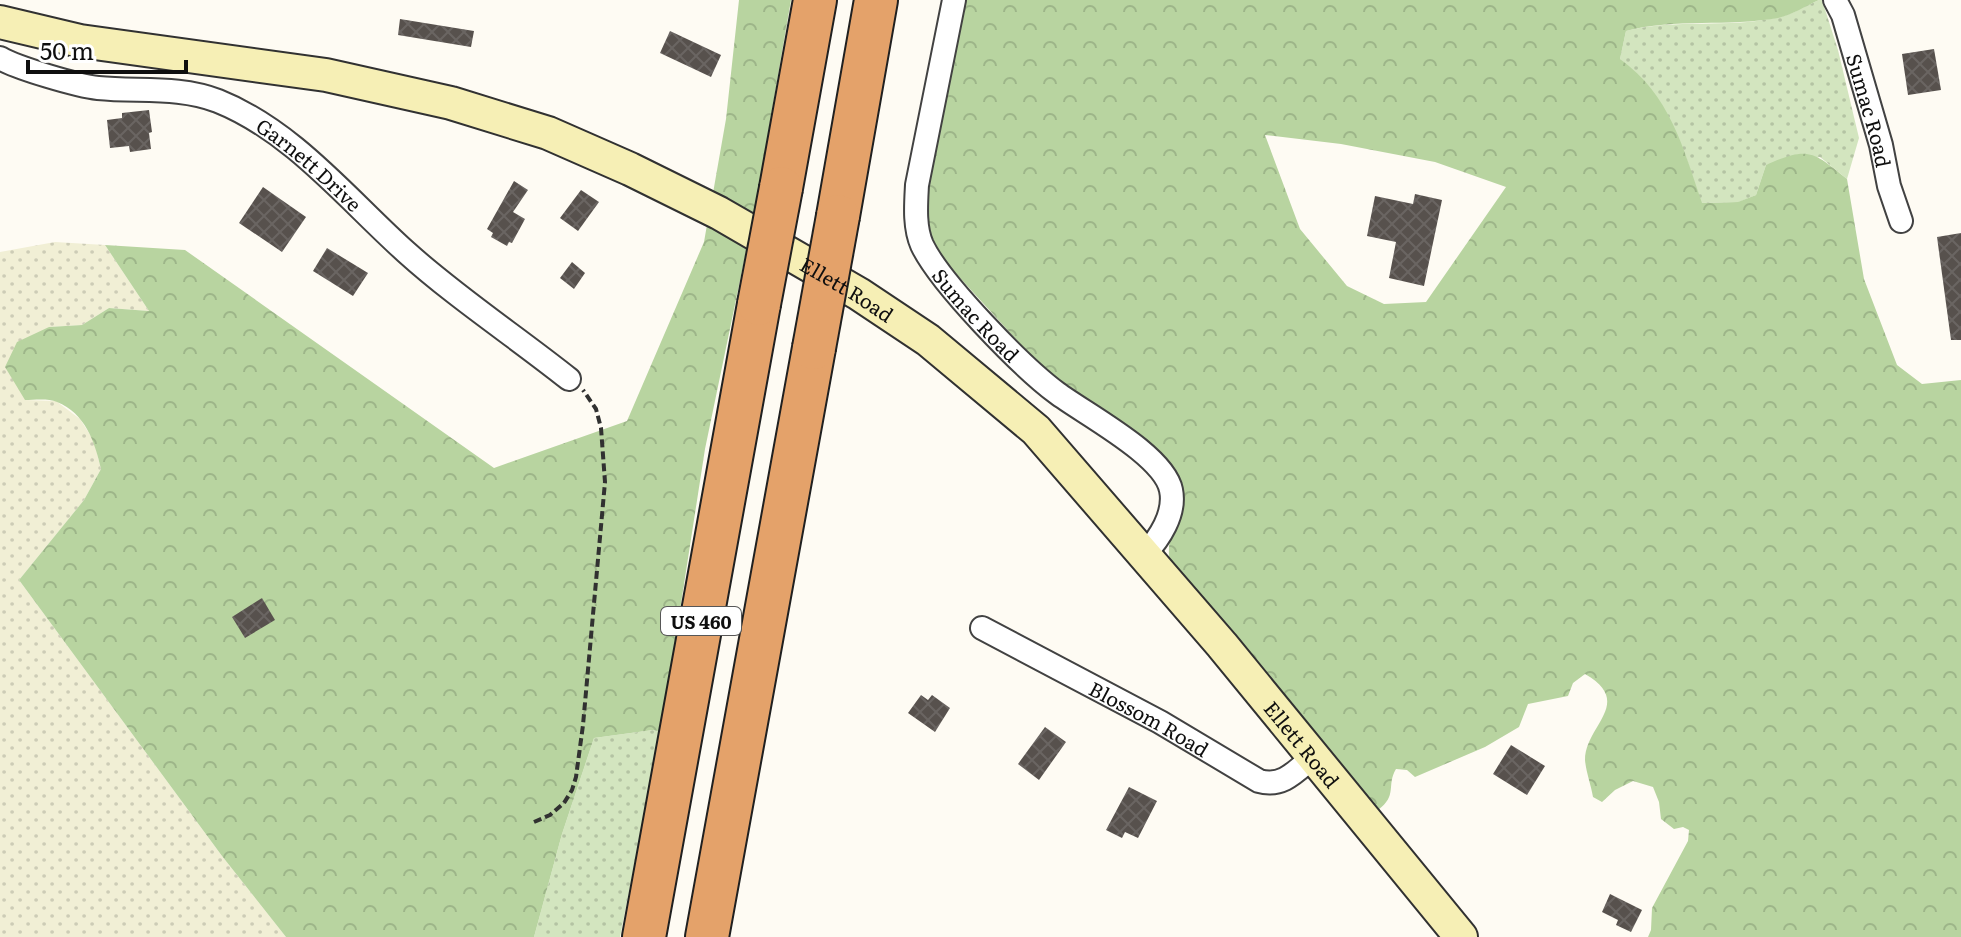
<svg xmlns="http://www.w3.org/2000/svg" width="1961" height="937" viewBox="0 0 1961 937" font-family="Literata,serif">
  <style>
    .farmland { fill: url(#farmland-dots) }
    .grass { fill: url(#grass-dots) }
    .forest { fill: url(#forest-crowns); fill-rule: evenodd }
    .building { fill: url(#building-cross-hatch) }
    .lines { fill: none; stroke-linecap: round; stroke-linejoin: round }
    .street-casing { stroke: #424242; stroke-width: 26 }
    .secondary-casing { stroke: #313131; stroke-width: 36 }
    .highway-casing { stroke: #202020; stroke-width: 46 }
    .path { stroke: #313131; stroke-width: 4; stroke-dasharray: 8 4; stroke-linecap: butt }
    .street { stroke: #fff; stroke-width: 22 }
    .secondary { stroke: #f6efb5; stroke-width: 32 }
    .highway { stroke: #e4a26a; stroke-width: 42 }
    .highway-bridge-casing { stroke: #202020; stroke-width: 46; stroke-linecap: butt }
    .highway-bridge { stroke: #e4a26a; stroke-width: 42 }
    .labels { text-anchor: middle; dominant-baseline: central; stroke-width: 8; stroke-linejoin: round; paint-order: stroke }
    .shield { fill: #fff; stroke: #575757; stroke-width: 2 }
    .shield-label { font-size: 18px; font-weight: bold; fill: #0f0f0f }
    .street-label { font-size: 20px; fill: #0f0f0f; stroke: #fff }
  </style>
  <defs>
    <pattern id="farmland-dots" width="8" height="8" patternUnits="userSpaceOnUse" patternTransform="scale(2)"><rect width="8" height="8" fill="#f1efd5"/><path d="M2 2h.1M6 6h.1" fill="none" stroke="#cdccb6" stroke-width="1.8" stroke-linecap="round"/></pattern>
    <pattern id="grass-dots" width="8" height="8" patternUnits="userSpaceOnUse" patternTransform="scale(2)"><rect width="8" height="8" fill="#d3e5bf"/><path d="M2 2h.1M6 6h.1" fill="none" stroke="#b4c3a3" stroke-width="1.8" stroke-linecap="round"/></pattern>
    <pattern id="forest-crowns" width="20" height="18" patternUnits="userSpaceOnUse" patternTransform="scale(2)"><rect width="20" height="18" fill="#b8d4a0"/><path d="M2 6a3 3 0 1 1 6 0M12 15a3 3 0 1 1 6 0" fill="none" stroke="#9db589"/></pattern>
    <pattern id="building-cross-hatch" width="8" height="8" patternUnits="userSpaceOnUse" patternTransform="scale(2)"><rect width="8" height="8" fill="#57514d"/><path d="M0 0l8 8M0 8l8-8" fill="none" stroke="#6a6562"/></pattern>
  </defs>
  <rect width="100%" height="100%" fill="#fefbf3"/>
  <path class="farmland" d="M 55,242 L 105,245 L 149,311 L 109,308 L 82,325 L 49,327 L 25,400 L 56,401 L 80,419 L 94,441 L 101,469 L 84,500 L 19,580 L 222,856 L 286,937 L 0,937 L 0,252 Z"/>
  <g class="grass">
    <path d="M 1819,0 L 1822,0 L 1838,50 L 1859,138 L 1847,179 L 1820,157 L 1766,165 L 1756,195 L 1739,202 L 1701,203 L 1686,157 L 1620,59 L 1626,31 C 1675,18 1729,29 1779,17 C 1793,14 1806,6 1819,0 Z"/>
    <path d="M 653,730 L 661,732 L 620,937 L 534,937 L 562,834 L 594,738 Z"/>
  </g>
  <g class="forest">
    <path d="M 739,0 L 791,0 L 754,215 L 713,193 L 726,119 Z"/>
    <path d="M 964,0 L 1819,0 C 1806,6 1792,15 1778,18 C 1728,27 1675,18 1626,31 L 1620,59 C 1670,95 1683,147 1702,203 L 1738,202 L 1756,195 L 1766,165 C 1808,146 1813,151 1847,179 L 1864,279 L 1897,365 L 1922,384 L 1961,380 L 1961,937 L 1648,937 L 1651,930 L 1652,908 L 1688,841 L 1689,830 L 1683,827 L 1674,829 L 1661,819 L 1659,802 L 1653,787 L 1633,781 L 1615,790 L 1602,802 L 1593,797 C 1591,785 1586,772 1585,760 C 1585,725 1635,703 1585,674 L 1573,683 L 1568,696 L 1528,704 L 1519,727 L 1485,747 L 1415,777 L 1407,770 L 1396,769 C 1386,786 1398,795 1378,810 L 1368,807 L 1170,567 C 1166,542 1173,524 1182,500 L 1022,346 L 939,255 L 928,234 L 926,206 L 927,177 ZM 1265,135 L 1341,144 L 1435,162 L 1506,187 L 1426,302 L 1384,304 L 1347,286 L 1300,229 Z"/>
    <path d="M 708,219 L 748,242 L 705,449 L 661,732 L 653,730 L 594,738 L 562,834 L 534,937 L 286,937 L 222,856 L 19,580 L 84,500 L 101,469 C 95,442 85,413 57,402 C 48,398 34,400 25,400 L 5,367 L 17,342 L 49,327 L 82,325 L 109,308 L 149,311 L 105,245 L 185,250 L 494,468 L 627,421 L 704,242 Z"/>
  </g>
  <g class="building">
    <path d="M 400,19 L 474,31 L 471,47 L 398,35 Z"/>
    <path d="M 670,31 L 721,55 L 711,77 L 660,53 Z"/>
    <path d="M 1934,49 L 1941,90 L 1908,95 L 1902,54 Z"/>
    <path d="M 149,110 L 152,132 L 149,133 L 151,149 L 130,152 L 129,146 L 110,148 L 107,120 L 122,118 L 122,113 Z"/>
    <path d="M 514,181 L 528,190 L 513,212 L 525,219 L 512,243 L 509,242 L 507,246 L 491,237 L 493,233 L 487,229 Z"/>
    <path d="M 263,187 L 306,217 L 282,252 L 239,223 Z"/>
    <path d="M 581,190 L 599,202 L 578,231 L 560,218 Z"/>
    <path d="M 1415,194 L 1442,200 L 1424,286 L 1389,278 L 1396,242 L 1367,236 L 1375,196 L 1413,204 Z"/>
    <path d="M 1961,233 L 1961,340 L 1951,340 L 1937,237 Z"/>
    <path d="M 327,248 L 368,273 L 353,296 L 313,271 Z"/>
    <path d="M 572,262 L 585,273 L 574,289 L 560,278 Z"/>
    <path d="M 262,598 L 275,620 L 245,638 L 232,617 Z"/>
    <path d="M 921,695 L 928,700 L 932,695 L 950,708 L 935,732 L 908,713 Z"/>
    <path d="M 1045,727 L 1066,742 L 1039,780 L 1018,764 Z"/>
    <path d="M 1511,745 L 1545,766 L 1527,795 L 1493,774 Z"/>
    <path d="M 1129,787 L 1157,801 L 1138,838 L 1125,832 L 1122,838 L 1106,830 Z"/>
    <path d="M 1610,894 L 1642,910 L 1631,932 L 1616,925 L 1618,920 L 1602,912 Z"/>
  </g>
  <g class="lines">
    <defs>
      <g id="street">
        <path id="s1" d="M 954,0 L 917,185 C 916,204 914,227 922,245 C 940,283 1022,367 1057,393 C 1085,414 1164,455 1171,490 C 1176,514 1159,539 1144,555"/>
        <path id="s2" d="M 1835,0 L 1843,15 L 1881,145 L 1889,186 L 1901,221"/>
        <path id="s3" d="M 0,58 C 17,68 78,86 98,88 C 139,92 179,86 218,101 C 293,131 348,200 406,252 C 457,298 515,336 569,379"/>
        <path id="s4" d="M 982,628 L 1160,722 L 1259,781 C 1283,788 1297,770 1314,756"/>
      </g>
      <g id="secondary">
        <path id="s5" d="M 0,22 L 80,41 L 326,75 L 451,103 L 548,133 L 630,169 L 719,213 L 859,294 L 928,340 L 1036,430 L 1222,645 L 1461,937"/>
      </g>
      <g id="highway">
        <path d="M 781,188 L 815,0"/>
        <path d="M 838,216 L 876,0"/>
        <path d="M 644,937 L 759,304"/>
        <path d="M 707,937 L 814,348"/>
      </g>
    </defs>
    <use href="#street" class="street-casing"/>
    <use href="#secondary" class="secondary-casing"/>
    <use href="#highway" class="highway-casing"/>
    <path class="path" d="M 534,822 L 550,815 L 564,803 L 572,790 L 576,777 L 583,725 L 605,482 L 601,428 L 596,409 L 583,390"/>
    <use href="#street" class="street"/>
    <use href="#secondary" class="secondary"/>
    <use href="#highway" class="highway"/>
    <defs>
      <g id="highway-bridge">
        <path d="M 759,304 L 781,188"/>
        <path d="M 814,348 L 838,216"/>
      </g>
    </defs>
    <use href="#highway-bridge" class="highway-bridge-casing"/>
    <use href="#highway-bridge" class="highway-bridge"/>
  </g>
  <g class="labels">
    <rect class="shield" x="661" y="607" width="80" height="28" rx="6"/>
    <g class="shield-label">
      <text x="701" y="621">US 460</text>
    </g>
    <g class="street-label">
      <text stroke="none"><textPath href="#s2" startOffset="116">Sumac Road</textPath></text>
      <text stroke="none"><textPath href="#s3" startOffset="336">Garnett Drive</textPath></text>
      <text stroke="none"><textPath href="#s5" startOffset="898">Ellett Road</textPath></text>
      <text stroke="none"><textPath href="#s1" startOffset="338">Sumac Road</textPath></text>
      <text stroke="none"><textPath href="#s4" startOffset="190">Blossom Road</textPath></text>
      <text stroke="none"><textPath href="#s5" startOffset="1546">Ellett Road</textPath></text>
    </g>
  </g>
  <path d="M28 60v12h158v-12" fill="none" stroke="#0f0f0f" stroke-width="4"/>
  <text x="40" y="60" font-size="24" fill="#0f0f0f" stroke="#ffffff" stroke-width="6" paint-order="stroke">50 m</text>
</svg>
